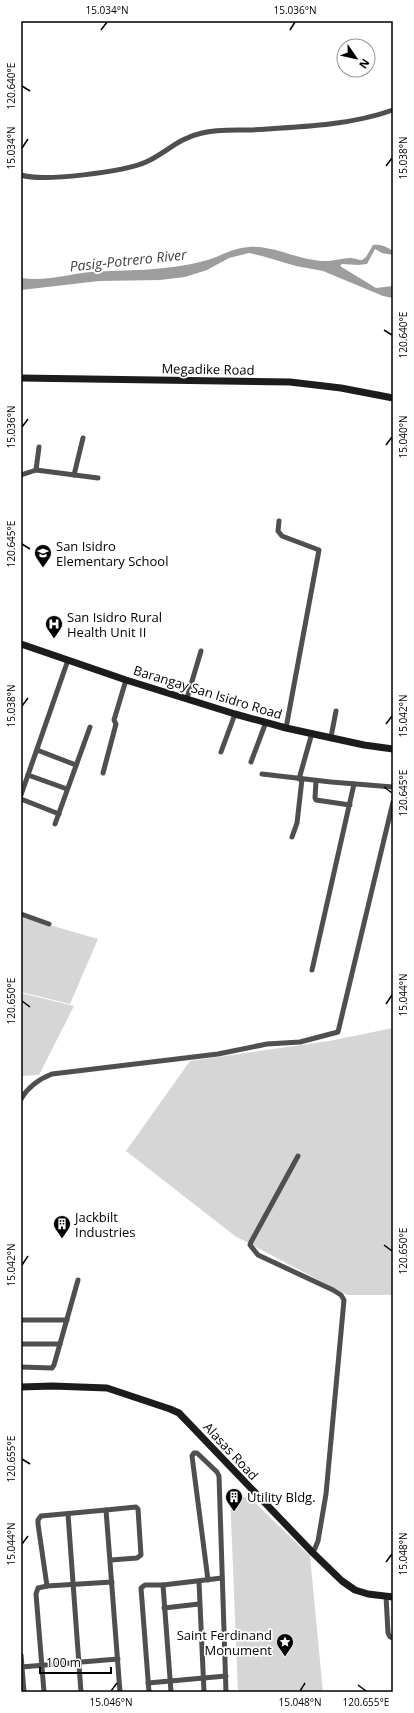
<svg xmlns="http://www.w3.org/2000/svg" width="414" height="1713" viewBox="0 0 414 1713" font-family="'Open Sans',sans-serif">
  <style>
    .green { fill: #d6d6d6 }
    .water { fill: #9d9d9d }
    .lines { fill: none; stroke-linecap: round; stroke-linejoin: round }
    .street { stroke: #4f4f4f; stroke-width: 5 }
    .secondary { stroke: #1c1c1c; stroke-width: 7 }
    .ticks { fill: none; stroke: #000; stroke-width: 1.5 }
    .labels { text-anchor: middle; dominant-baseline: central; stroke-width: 3.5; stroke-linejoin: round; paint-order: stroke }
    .street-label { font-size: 13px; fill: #000; stroke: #fff }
    .poi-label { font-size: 13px; fill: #000; stroke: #fff; text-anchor: start }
    .water-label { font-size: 14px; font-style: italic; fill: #3e3e3e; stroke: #fff }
    .neatline { fill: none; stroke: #000; stroke-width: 1.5 }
    .ticks-label { font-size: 10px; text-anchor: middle; fill: #000 }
  </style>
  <rect width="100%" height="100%" fill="#fff"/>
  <g class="green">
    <path d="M 22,917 L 98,939 L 70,1004 L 21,992 Z"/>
    <path d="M 21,993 L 74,1006 L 39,1075 L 21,1076 Z"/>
    <path d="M 393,1028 L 393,1295 L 347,1295 L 235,1236 L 126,1151 L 190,1061 L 329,1041 Z"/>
    <path d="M 230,1494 L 239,1497 L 249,1497 L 310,1556 L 323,1692 L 238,1692 Z"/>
  </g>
  <path class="water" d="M 373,245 C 381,244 387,247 393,251 L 393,255 L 382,253 L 375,249 L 367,264 L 358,265 L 342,264 L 340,266 L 376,288 L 393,286 L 393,298 L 383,296 L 323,271 L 296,266 L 262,256 L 249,253 L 229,258 L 207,270 L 185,277 L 160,280 L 99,281 L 21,290 L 21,278 C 44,282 68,274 91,272 C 127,270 164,271 200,262 C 216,259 231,248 249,247 C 270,245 292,257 314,260 C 329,263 337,259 350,258 C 354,258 358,260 362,260 L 366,257 Z"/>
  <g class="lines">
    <g class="street">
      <path d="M 21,175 C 43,182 124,172 146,162 C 166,153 178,138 202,133 C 217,129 234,130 250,130 C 298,127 348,126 393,110"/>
      <path d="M 36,470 L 39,447"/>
      <path d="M 21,475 L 36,470 L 98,478"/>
      <path d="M 74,475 L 83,438"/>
      <path d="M 279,521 L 278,531 L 282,536 L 319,550 L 286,728"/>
      <path d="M 187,698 L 201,651"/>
      <path d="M 331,737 L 336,711"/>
      <path d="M 37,750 L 76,765"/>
      <path d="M 221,752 L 235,714"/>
      <path d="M 251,762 L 266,722"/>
      <path d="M 103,773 L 116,724 L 114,720 L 126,680"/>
      <path d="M 262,774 L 331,782 L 393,787"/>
      <path d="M 28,775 L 67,789"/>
      <path d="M 299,779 L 312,733"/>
      <path d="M 316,781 L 315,798 L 316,800 L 350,805"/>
      <path d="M 21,795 L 68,660"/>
      <path d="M 21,799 L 59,814"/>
      <path d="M 55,824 L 90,727"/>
      <path d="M 292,837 L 297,823 L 302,779"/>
      <path d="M 21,914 L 49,924"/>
      <path d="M 312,970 L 354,784"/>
      <path d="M 21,1099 C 28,1087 39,1079 52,1074 L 218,1054 L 267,1044 L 300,1042 L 338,1032 L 393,802"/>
      <path d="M 298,1156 L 251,1242 L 250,1245 L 258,1255 L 333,1290 L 341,1295 L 344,1300 L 326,1494 L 318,1541 L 313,1553"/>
      <path d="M 21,1320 L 67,1320"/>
      <path d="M 21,1344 L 60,1344"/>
      <path d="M 21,1367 L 52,1368 L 54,1365 L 78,1280"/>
      <path d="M 106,1510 L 136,1507 L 138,1509 L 141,1555 L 137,1558 L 111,1560"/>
      <path d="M 68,1514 L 81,1692"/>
      <path d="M 208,1580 L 192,1456 L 194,1453 L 197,1453 L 217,1472 L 219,1476 L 226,1692"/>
      <path d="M 199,1582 L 204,1692"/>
      <path d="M 163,1585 L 171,1692"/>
      <path d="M 47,1586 L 38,1524 L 38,1520 L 41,1516 L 106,1510 L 120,1692"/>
      <path d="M 386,1596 L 388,1633 L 390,1637 L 393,1638"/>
      <path d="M 164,1608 L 199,1604"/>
      <path d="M 21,1655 L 24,1692"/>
      <path d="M 21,1667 L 118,1659"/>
      <path d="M 148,1683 L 226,1676"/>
      <path d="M 44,1692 L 36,1594 L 38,1588 L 47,1586 L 112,1582"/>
      <path d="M 149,1692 L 141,1588 L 145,1585 L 163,1585 L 222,1578"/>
    </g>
    <g class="secondary">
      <path d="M 21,378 L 290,382 L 341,388 L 393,398"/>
      <path d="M 21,644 L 126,680 L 235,714 L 286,728 L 364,745 L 393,749"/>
      <path d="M 21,1387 L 52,1386 L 107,1388 L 170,1409 L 179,1413 L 313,1553 L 342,1581 L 355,1590 L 368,1594 L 393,1597"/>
    </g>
  </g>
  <path class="ticks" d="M 101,30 L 107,22M 290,30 L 295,22M 22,86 L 30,91M 22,148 L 28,139M 386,166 L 392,158M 384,330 L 392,335M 22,427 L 28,419M 386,445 L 392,437M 22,544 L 30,549M 22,706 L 28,698M 386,724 L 392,716M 384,787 L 392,793M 22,1001 L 30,1007M 386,1004 L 392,995M 384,1245 L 392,1251M 22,1265 L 28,1256M 22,1459 L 30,1464M 22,1544 L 28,1536M 386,1562 L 392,1554M 358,1685 L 366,1691M 111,1691 L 117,1683M 300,1691 L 305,1683"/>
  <defs>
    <symbol id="school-pin" viewBox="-11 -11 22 30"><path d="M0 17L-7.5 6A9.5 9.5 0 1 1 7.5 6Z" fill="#000" stroke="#fff"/><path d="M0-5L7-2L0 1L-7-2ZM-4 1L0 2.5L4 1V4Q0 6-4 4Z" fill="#fff"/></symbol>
    <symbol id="hospital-pin" viewBox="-11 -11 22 30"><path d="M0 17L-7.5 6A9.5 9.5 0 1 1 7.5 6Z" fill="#000" stroke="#fff"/><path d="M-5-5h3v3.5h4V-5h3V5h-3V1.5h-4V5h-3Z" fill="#fff"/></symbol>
    <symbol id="building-pin" viewBox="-11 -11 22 30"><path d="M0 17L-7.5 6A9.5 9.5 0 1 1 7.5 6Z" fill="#000" stroke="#fff"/><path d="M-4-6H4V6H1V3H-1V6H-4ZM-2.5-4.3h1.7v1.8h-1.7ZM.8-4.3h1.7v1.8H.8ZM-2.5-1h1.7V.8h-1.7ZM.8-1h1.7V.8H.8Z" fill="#fff"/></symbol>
    <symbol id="sight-pin" viewBox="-11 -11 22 30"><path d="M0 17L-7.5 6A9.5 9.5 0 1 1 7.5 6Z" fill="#000" stroke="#fff"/><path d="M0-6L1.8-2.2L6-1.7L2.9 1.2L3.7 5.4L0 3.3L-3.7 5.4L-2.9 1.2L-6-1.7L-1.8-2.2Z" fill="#fff"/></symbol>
  </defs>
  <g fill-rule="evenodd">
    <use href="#school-pin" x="33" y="543" width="20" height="27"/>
    <use href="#hospital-pin" x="44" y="614" width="20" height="27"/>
    <use href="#building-pin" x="52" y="1214" width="20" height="27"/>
    <use href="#building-pin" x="224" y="1487" width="20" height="27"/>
    <use href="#sight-pin" x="275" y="1632" width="20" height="27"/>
  </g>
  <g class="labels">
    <g class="street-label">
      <text transform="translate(208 369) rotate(1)">Megadike Road</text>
      <text transform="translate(208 692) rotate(17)">Barangay San Isidro Road</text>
      <text transform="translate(231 1451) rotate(47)">Alasas Road</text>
    </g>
    <g class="poi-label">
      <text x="56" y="546">San Isidro<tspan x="56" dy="15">Elementary School</tspan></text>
      <text x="67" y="617">San Isidro Rural<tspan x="67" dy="15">Health Unit II</tspan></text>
      <text x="75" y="1217">Jackbilt<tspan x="75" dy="15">Industries</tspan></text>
      <text x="247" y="1497">Utility Bldg.</text>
      <text x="272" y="1635" text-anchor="end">Saint Ferdinand<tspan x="272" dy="15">Monument</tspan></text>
    </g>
    <g class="water-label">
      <text transform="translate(128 260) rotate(-6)">Pasig-Potrero River</text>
    </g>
  </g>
  <rect width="414" height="1713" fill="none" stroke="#ffffff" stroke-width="44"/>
  <g transform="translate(356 58) rotate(124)"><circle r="19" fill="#ffffff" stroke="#999999"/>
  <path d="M0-3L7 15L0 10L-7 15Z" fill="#000000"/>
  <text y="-6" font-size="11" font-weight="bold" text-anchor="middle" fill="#000000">N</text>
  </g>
  <path d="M40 1667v6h71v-6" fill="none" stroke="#000000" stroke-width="2"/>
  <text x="46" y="1667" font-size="12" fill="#000000" stroke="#ffffff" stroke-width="3" paint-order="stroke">100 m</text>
  <rect x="22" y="22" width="370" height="1669" class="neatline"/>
  <g class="ticks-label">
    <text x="107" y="14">15.034°N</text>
    <text x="295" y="14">15.036°N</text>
    <text transform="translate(11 86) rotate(-90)" y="4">120.640°E</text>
    <text transform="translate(11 148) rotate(-90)" y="4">15.034°N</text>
    <text transform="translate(403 158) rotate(-90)" y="4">15.038°N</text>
    <text transform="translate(403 335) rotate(-90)" y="4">120.640°E</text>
    <text transform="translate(11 427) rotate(-90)" y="4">15.036°N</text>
    <text transform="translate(403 437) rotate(-90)" y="4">15.040°N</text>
    <text transform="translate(11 544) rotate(-90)" y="4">120.645°E</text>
    <text transform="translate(11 706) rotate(-90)" y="4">15.038°N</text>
    <text transform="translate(403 716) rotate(-90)" y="4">15.042°N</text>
    <text transform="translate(403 793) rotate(-90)" y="4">120.645°E</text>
    <text transform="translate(403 995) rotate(-90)" y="4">15.044°N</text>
    <text transform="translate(11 1001) rotate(-90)" y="4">120.650°E</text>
    <text transform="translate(403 1251) rotate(-90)" y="4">120.650°E</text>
    <text transform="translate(11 1265) rotate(-90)" y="4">15.042°N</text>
    <text transform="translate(11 1459) rotate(-90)" y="4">120.655°E</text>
    <text transform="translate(11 1544) rotate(-90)" y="4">15.044°N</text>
    <text transform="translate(403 1554) rotate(-90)" y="4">15.048°N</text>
    <text x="111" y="1706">15.046°N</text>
    <text x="300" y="1706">15.048°N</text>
    <text x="366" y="1706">120.655°E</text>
  </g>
</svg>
